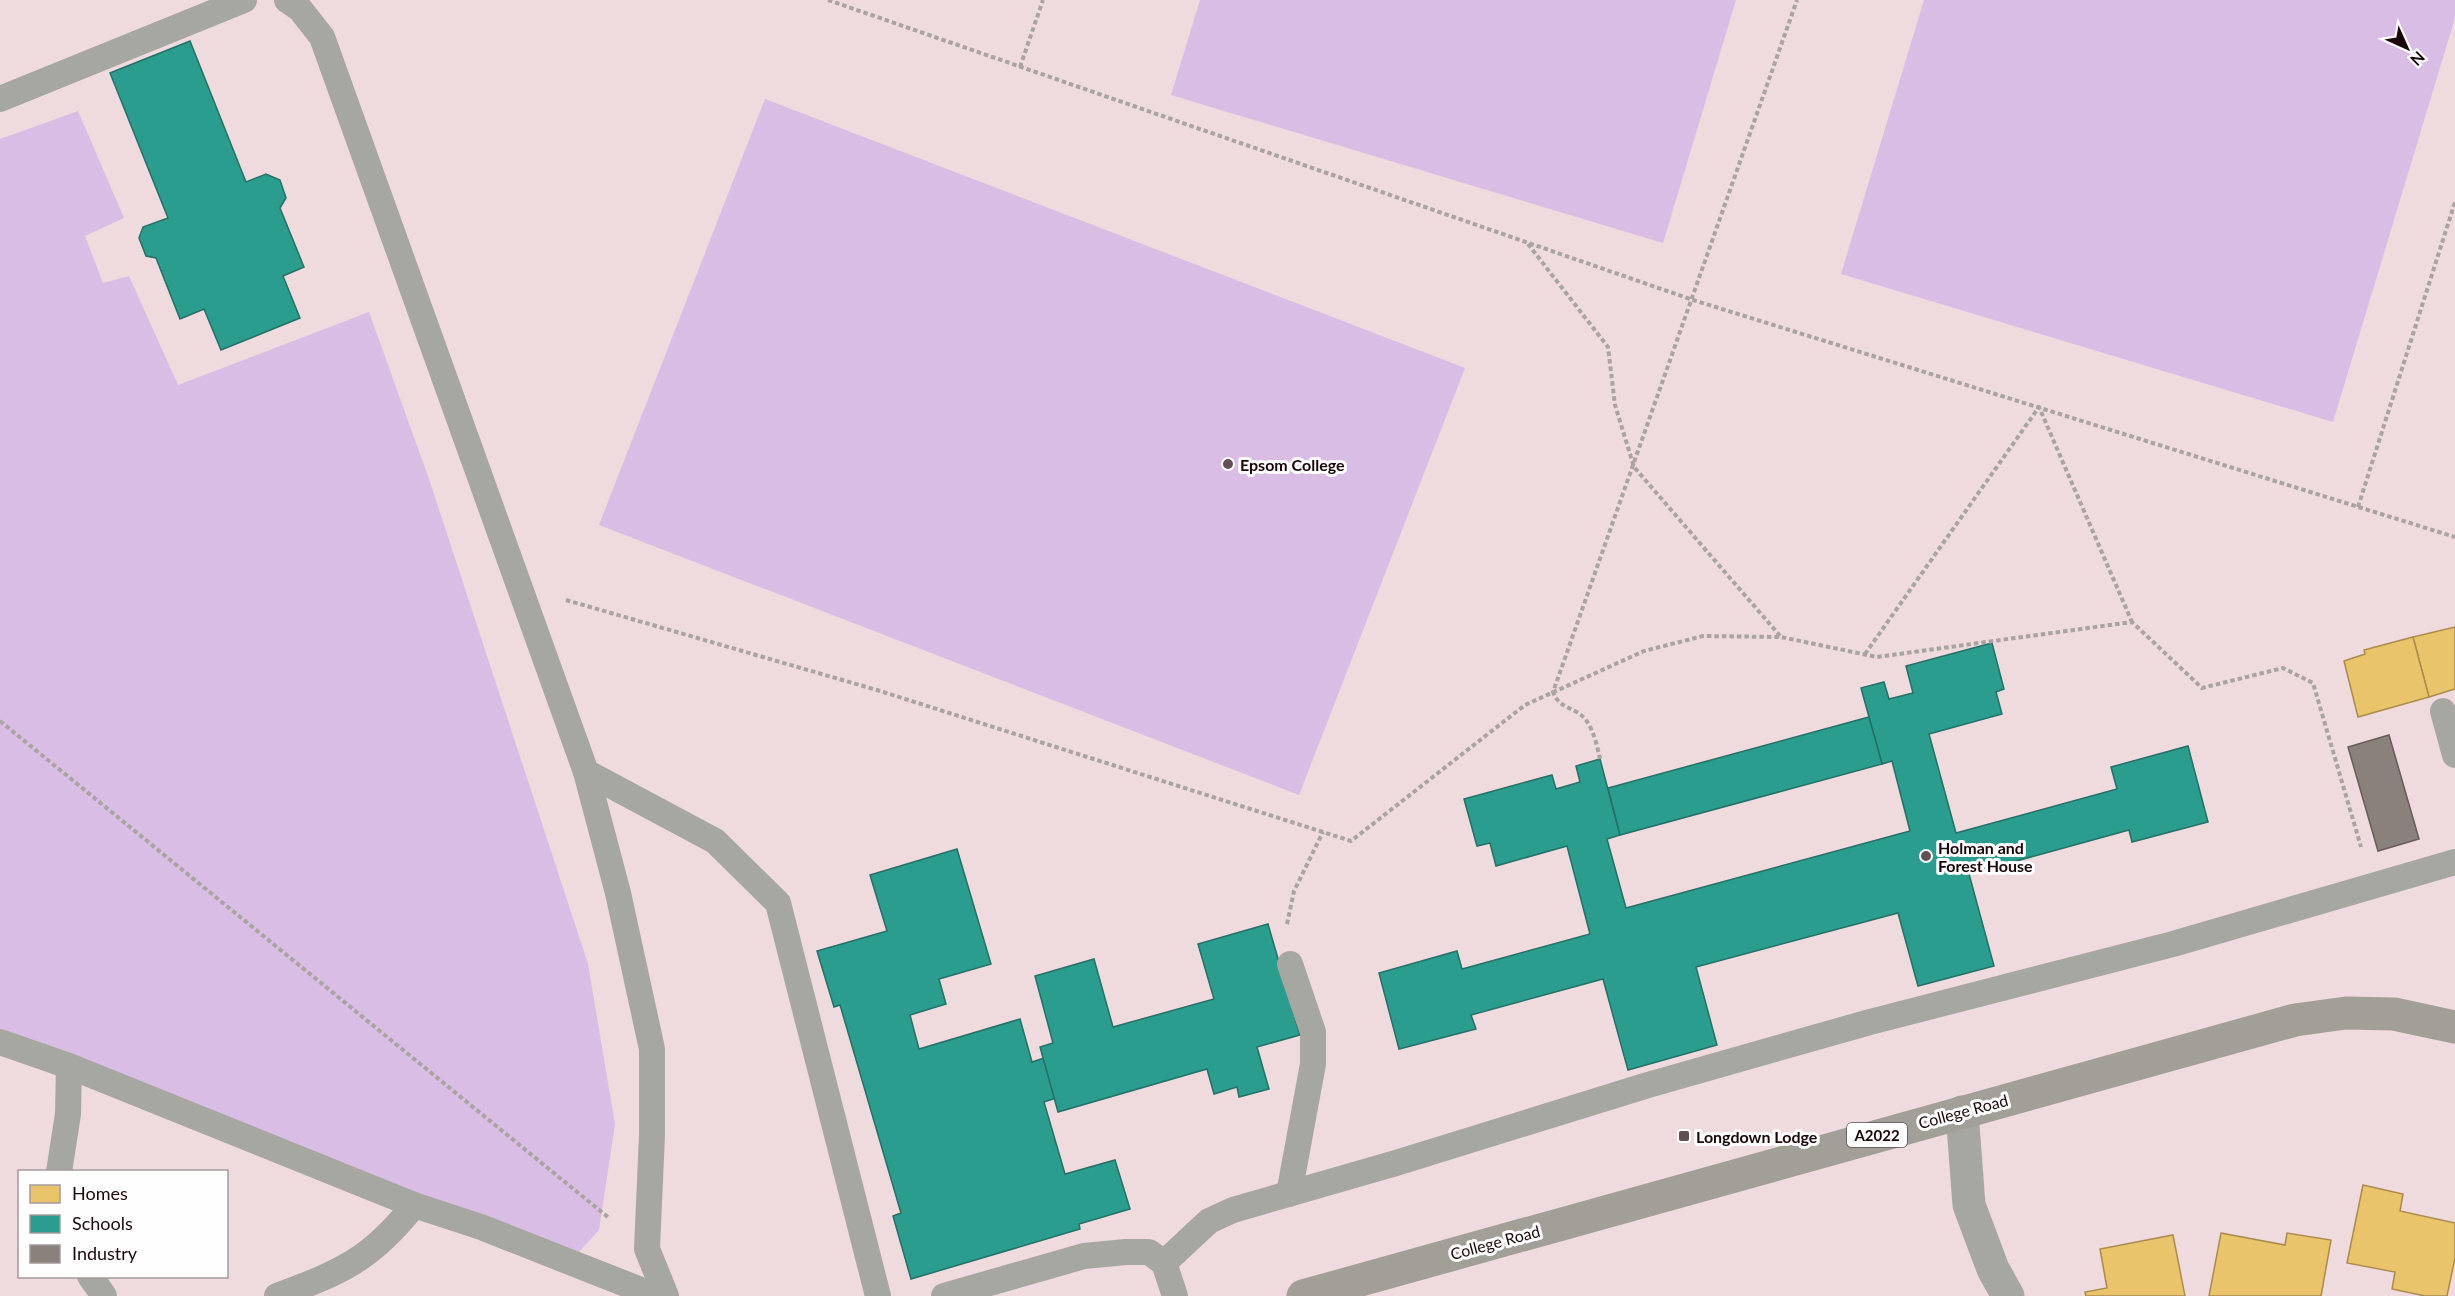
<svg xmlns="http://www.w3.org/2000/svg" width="2455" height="1296" viewBox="0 0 2455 1296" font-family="Lato,sans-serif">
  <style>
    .green { fill: #d9bde5 }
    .homes { fill: #e9c46a; stroke: #ab8b4d; stroke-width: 1.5 }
    .schools { fill: #2a9d8f; stroke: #257067; stroke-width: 1.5 }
    .industry { fill: #8a817c; stroke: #685c5a; stroke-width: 1.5 }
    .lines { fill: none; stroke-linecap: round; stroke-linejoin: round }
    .path { stroke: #a9a3a1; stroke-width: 4; stroke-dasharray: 4.5 3; stroke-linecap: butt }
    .service { stroke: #a7a7a1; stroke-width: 26 }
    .minor { stroke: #a7a7a1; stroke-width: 33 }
    .primary { stroke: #a29f98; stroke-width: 33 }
    .poi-dot { fill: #645054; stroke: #fefefe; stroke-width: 2 }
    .labels { text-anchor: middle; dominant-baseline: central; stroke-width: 6; stroke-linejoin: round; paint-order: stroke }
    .shield { fill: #fefefe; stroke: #5e5053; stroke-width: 1.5 }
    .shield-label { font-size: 15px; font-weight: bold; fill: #19060a }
    .poi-label { font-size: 16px; font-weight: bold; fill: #19060a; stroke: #fefefe; text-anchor: start }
    .street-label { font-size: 16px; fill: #19060a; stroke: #fefefe }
  </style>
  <rect width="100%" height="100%" fill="#efdade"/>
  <g class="green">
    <path d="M 1200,0 L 1736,0 L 1663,243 L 1171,95 Z"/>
    <path d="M 1924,0 L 2455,0 L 2455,18 L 2333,422 L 1841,274 Z"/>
    <path d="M 765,99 L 1465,368 L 1299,795 L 599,525 Z"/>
    <path d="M 78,111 L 124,218 L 85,236 L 103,283 L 129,276 L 178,385 L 369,312 L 430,482 L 588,964 L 615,1124 L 599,1230 L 570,1262 L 0,1041 L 0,139 Z"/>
  </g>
  <g class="homes">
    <path d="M 2455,627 L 2455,689 L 2429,697 L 2413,637 Z"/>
    <path d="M 2413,637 L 2429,697 L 2358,717 L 2344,661 L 2365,654 L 2364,650 Z"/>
    <path d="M 2363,1185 L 2403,1194 L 2400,1211 L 2455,1223 L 2455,1258 L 2447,1296 L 2425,1296 L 2392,1289 L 2395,1272 L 2347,1263 Z"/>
    <path d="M 2221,1233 L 2285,1245 L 2287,1233 L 2331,1240 L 2321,1296 L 2209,1296 Z"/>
    <path d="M 2173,1235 L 2185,1296 L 2086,1296 L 2085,1292 L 2107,1288 L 2100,1249 Z"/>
  </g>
  <g class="schools">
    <path d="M 190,41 L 246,182 L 266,174 L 280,180 L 286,198 L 280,208 L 304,267 L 283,276 L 300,318 L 221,350 L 204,309 L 180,319 L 156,258 L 146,256 L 139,238 L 143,227 L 168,218 L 110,73 Z"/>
    <path d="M 1992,643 L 2004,689 L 1996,692 L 2002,714 L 1929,734 L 1956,833 L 2117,789 L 2111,767 L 2188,746 L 2208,822 L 2132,842 L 2129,830 L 1969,874 L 1994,966 L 1918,986 L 1898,913 L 1696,967 L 1717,1045 L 1628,1070 L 1603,979 L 1471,1015 L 1476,1029 L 1399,1049 L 1379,973 L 1457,951 L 1462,969 L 1590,934 L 1567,846 L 1496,866 L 1490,843 L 1477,846 L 1464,799 L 1552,775 L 1556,789 L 1580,782 L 1576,766 L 1600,759 L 1620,835 L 1607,839 L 1626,908 L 1910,831 L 1892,761 L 1882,764 L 1861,688 L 1884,682 L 1889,699 L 1913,693 L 1906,666 Z"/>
    <path d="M 1869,717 L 1882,764 L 1620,835 L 1608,788 Z"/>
    <path d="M 957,849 L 991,964 L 939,979 L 946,1004 L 910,1015 L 919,1049 L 1020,1019 L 1032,1062 L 1044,1058 L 1056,1098 L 1044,1102 L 1065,1174 L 1115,1160 L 1130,1209 L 1079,1224 L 1080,1229 L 911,1279 L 893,1216 L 901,1213 L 840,1005 L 834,1007 L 817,951 L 887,931 L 870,875 Z"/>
    <path d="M 1268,924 L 1300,1035 L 1257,1047 L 1269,1089 L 1239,1097 L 1237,1087 L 1214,1094 L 1207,1069 L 1058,1112 L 1040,1047 L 1053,1043 L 1035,976 L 1094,959 L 1113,1027 L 1214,999 L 1198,944 Z"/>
  </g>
  <path class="industry" d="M 2389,735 L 2419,839 L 2378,851 L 2348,747 Z"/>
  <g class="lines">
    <g class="path">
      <path d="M 828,0 L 1693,300 L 2455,537"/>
      <path d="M 1020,67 L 1043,0"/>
      <path d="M 1528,244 L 1608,347 L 1615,405 L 1634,467 L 1781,637"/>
      <path d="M 2358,507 L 2455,202"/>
      <path d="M 566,600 L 877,690 L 1351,841 L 1525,705 L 1644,651 L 1703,636 L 1781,637 L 1877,657 L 2132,622 L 2202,688 L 2283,668 L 2313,683 L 2361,847"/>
      <path d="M 1865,654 L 2039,407 L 2132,622"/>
      <path d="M 0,721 L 609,1218"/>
      <path d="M 1600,759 C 1597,746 1594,730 1585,719 C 1574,706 1560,710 1553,692 L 1797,0"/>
      <path d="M 1287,924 L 1294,891 L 1323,832"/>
    </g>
    <g class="service">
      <path d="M 287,0 L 300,9 L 322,37 L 586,772 L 715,841 L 778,903 L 878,1296"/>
      <path d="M 0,99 L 244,0"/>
      <path d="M 2443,711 L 2455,755"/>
      <path d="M 586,772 L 618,893 L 652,1049 L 652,1135 L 647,1249 L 666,1296"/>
      <path d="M 0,1042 L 69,1066 L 414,1205 L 481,1227 L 656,1296"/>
      <path d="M 59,1172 L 68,1114 L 69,1066"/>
      <path d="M 1289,1194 L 1313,1064 L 1313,1032 L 1290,964"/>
      <path d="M 1164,1263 L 1209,1221 L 1233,1210 L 1396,1163 L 1648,1085 L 1870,1022 L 2173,944 L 2455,862"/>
      <path d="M 90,1276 L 104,1296"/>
      <path d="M 277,1296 C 341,1272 371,1260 414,1205"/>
      <path d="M 944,1296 L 1084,1256 L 1126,1252 L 1149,1252 L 1164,1263 L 1175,1296"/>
    </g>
    <path class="minor" d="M 1962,1112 L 1969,1205 L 1993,1269 L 2008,1296"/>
    <path class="primary" d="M 1303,1296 L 2295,1020 L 2346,1013 L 2394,1014 L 2455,1027"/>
  </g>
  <g class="poi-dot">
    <circle cx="1228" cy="464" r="6"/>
    <circle cx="1926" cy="856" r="6"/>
    <rect x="1678" y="1130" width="12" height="12" rx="3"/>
  </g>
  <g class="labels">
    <rect class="shield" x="1847" y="1123" width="60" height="24" rx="4.5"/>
    <g class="shield-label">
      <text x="1877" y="1135">A2022</text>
    </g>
    <g class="poi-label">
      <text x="1240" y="464">Epsom College</text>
      <text x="1938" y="847">Holman and<tspan x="1938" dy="18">Forest House</tspan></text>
      <text x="1696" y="1136">Longdown Lodge</text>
    </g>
    <g class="street-label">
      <text transform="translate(1963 1111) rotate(-15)">College Road</text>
      <text transform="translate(1495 1242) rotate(-15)">College Road</text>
    </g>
  </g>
  <rect x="18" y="1170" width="210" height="108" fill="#fefefe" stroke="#a29b9c" stroke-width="1.5"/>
  <rect x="30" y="1185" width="30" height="18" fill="#e9c46a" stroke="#a29b9c" stroke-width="1.5"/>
  <text x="72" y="1200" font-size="18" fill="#19060a">Homes</text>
  <rect x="30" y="1215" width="30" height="18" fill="#2a9d8f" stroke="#a29b9c" stroke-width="1.5"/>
  <text x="72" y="1230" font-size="18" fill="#19060a">Schools</text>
  <rect x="30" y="1245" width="30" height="18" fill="#8a817c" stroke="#a29b9c" stroke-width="1.5"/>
  <text x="72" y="1260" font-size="18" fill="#19060a">Industry</text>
  <g transform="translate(2407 48) rotate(135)" stroke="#fefefe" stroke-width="4.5" paint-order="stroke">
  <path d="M0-4.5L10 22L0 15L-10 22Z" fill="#19060a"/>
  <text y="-9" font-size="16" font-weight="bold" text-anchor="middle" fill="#19060a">N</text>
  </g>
</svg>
